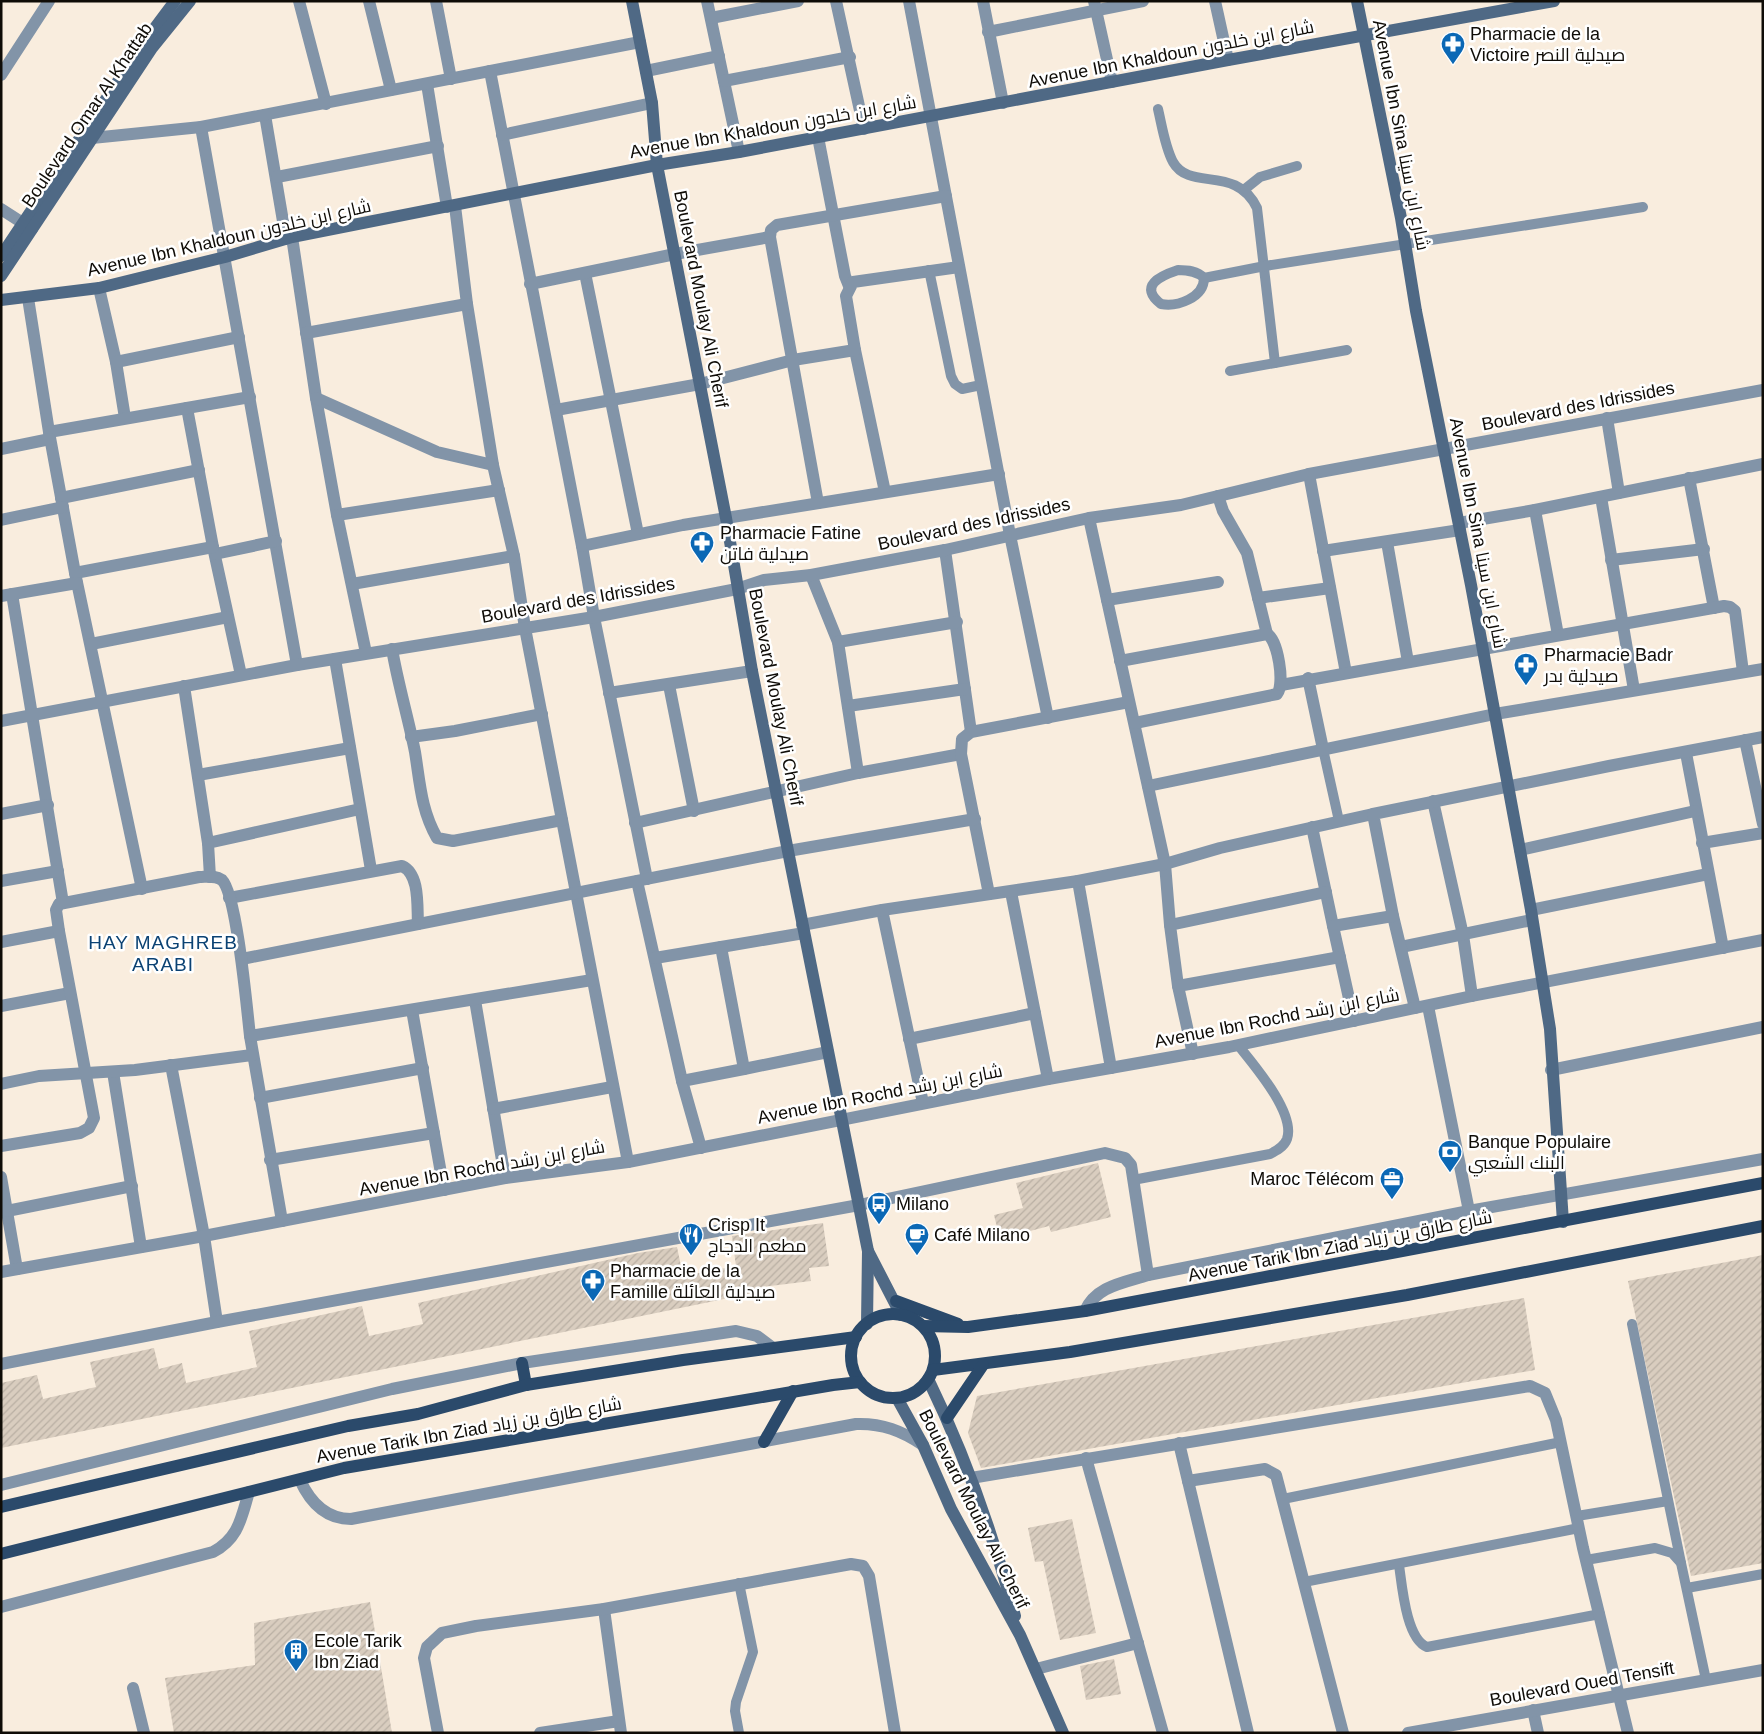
<svg xmlns="http://www.w3.org/2000/svg" width="1764" height="1734" viewBox="0 0 1764 1734" font-family="Arial,Cairo,sans-serif">
  <style>
    .building { fill: url(#building-hatch) }
    .lines { fill: none; stroke-linecap: round; stroke-linejoin: round }
    .lane { stroke: #8294a8; stroke-width: 10 }
    .street { stroke: #8294a8; stroke-width: 12 }
    .secondary { stroke: #4f6985; stroke-width: 12 }
    .primary { stroke: #2b4a6b; stroke-width: 12 }
    .labels { text-anchor: middle; dominant-baseline: central; stroke-width: 5; stroke-linejoin: round; paint-order: stroke }
    .poi-label { font-size: 18px; fill: #0f0c07; stroke: #fff; text-anchor: start }
    .street-label { font-size: 18px; fill: #0f0c07; stroke: #fff }
    .neighbourhood-label { font-size: 19px; letter-spacing: 1px; fill: #0b4273; stroke: #fff }
  </style>
  <defs>
    <pattern id="building-hatch" width="6" height="6" patternUnits="userSpaceOnUse" patternTransform="scale(1.25)"><rect width="6" height="6" fill="#d9cdbf"/><path d="M-1 1l2-2M0 6l6-6M5 7l2-2" fill="none" stroke="#b9afa3"/></pattern>
  </defs>
  <rect width="100%" height="100%" fill="#f9edde"/>
  <g class="building">
    <path d="M 1098,1163 L 1111,1217 L 1051,1232 L 1049,1226 L 1000,1239 L 994,1215 L 1023,1208 L 1016,1183 Z"/>
    <path d="M 823,1223 L 829,1266 L 809,1268 L 811,1281 L 762,1287 L 763,1291 L 1,1448 L 1,1383 L 37,1375 L 43,1399 L 96,1387 L 90,1362 L 154,1348 L 159,1369 L 182,1363 L 186,1383 L 257,1367 L 249,1331 L 362,1306 L 369,1336 L 423,1324 L 418,1303 L 638,1253 L 677,1247 L 683,1276 L 736,1266 L 732,1236 Z"/>
    <path d="M 1763,1255 L 1763,1563 L 1691,1576 L 1628,1281 Z"/>
    <path d="M 1524,1298 L 1535,1370 L 981,1468 L 968,1433 L 977,1396 Z"/>
    <path d="M 1072,1519 L 1096,1633 L 1060,1640 L 1043,1561 L 1035,1562 L 1028,1528 Z"/>
    <path d="M 370,1602 L 392,1733 L 174,1733 L 165,1678 L 255,1665 L 254,1623 Z"/>
    <path d="M 1114,1659 L 1121,1694 L 1086,1700 L 1080,1666 Z"/>
  </g>
  <g class="lines">
    <g class="lane">
      <path d="M 1158,109 C 1162,126 1165,147 1173,162 C 1190,192 1236,164 1257,208 L 1275,363"/>
      <path d="M 1245,189 L 1260,177 L 1297,166"/>
      <path d="M 929,270 L 951,376 L 955,384 L 962,389 L 981,385"/>
      <path d="M 1178,270 C 1188,270 1197,271 1204,278 C 1204,298 1177,307 1161,304 C 1138,286 1160,276 1178,270 Z"/>
      <path d="M 1204,278 L 1265,266 L 1643,207"/>
      <path d="M 1230,371 L 1347,350"/>
      <path d="M 1323,749 L 1339,821"/>
      <path d="M 1133,1180 L 1270,1154 C 1276,1151 1284,1147 1287,1139 C 1296,1113 1253,1064 1238,1045"/>
      <path d="M 1632,1324 L 1681,1563"/>
      <path d="M 1283,1499 L 1561,1442"/>
      <path d="M 1577,1516 L 1668,1501"/>
      <path d="M 1586,1560 L 1655,1548 L 1672,1553 L 1681,1563 L 1706,1680"/>
      <path d="M 1399,1565 C 1402,1585 1406,1639 1427,1647 L 1600,1614"/>
      <path d="M 1304,1582 L 1579,1528"/>
      <path d="M 1687,1588 L 1763,1574"/>
      <path d="M 739,1733 L 735,1711 L 736,1702 L 753,1652 L 739,1583"/>
    </g>
    <g class="street">
      <path d="M 299,1 L 326,104"/>
      <path d="M 369,1 L 391,90"/>
      <path d="M 436,1 L 451,79"/>
      <path d="M 707,1 L 739,152"/>
      <path d="M 836,1 L 864,129"/>
      <path d="M 909,1 L 1010,535 L 1048,718"/>
      <path d="M 983,1 L 1003,103"/>
      <path d="M 1094,1 L 1112,82"/>
      <path d="M 1215,1 L 1228,60"/>
      <path d="M 711,18 L 798,1"/>
      <path d="M 988,32 L 1143,1"/>
      <path d="M 490,71 L 582,546 L 594,617 L 647,879"/>
      <path d="M 646,71 L 719,56"/>
      <path d="M 1,75 L 49,1"/>
      <path d="M 724,81 L 850,57"/>
      <path d="M 427,84 L 447,207"/>
      <path d="M 265,115 L 286,239"/>
      <path d="M 201,127 L 297,665"/>
      <path d="M 502,135 L 652,103"/>
      <path d="M 818,137 L 845,276 L 849,286"/>
      <path d="M 92,138 L 201,127 L 640,42"/>
      <path d="M 277,177 L 438,146"/>
      <path d="M 455,206 L 467,304 L 493,465 L 514,556 L 525,628 L 628,1162"/>
      <path d="M 1,209 L 32,229"/>
      <path d="M 292,237 L 316,398 L 337,515 L 499,490"/>
      <path d="M 585,273 L 638,534"/>
      <path d="M 530,284 L 675,254 L 770,237"/>
      <path d="M 99,288 L 116,362 L 125,418"/>
      <path d="M 28,298 L 49,432 L 75,573 L 142,889"/>
      <path d="M 306,333 L 467,304"/>
      <path d="M 855,350 L 885,492"/>
      <path d="M 116,362 L 239,337"/>
      <path d="M 316,398 L 437,452 L 493,465"/>
      <path d="M 187,408 L 213,547 L 241,675"/>
      <path d="M 556,410 L 700,384 L 793,360 L 855,350 L 846,296 L 853,282 L 959,267"/>
      <path d="M 1607,418 L 1619,493"/>
      <path d="M 49,432 L 250,397"/>
      <path d="M 1,449 L 50,439"/>
      <path d="M 1309,474 L 1346,673"/>
      <path d="M 1689,478 L 1714,608"/>
      <path d="M 1218,496 L 1223,511 L 1247,553 L 1267,634"/>
      <path d="M 1601,497 L 1634,690"/>
      <path d="M 61,498 L 199,470"/>
      <path d="M 818,503 L 770,237 L 771,230 L 777,225 L 946,196"/>
      <path d="M 1535,510 L 1558,635"/>
      <path d="M 337,515 L 366,653"/>
      <path d="M 1089,518 L 1165,864 L 1170,925"/>
      <path d="M 1,520 L 63,507"/>
      <path d="M 1459,523 L 1535,510 L 1763,464"/>
      <path d="M 1387,542 L 1408,662"/>
      <path d="M 582,546 L 683,525 L 999,474"/>
      <path d="M 945,550 L 971,732"/>
      <path d="M 1323,551 L 1460,530"/>
      <path d="M 215,554 L 276,541"/>
      <path d="M 1611,560 L 1704,549"/>
      <path d="M 75,573 L 213,547"/>
      <path d="M 811,575 L 838,642 L 858,773"/>
      <path d="M 352,584 L 514,556"/>
      <path d="M 12,594 L 63,903"/>
      <path d="M 1,596 L 77,583"/>
      <path d="M 1258,598 L 1330,588"/>
      <path d="M 1107,600 L 1218,582"/>
      <path d="M 838,642 L 957,622"/>
      <path d="M 91,644 L 228,617"/>
      <path d="M 392,649 C 398,684 408,717 415,752 C 420,783 421,810 437,838 L 453,841 L 562,820"/>
      <path d="M 335,659 L 371,870"/>
      <path d="M 1120,661 L 1267,634 C 1278,640 1285,684 1277,694 L 1135,723"/>
      <path d="M 1308,678 L 1323,749"/>
      <path d="M 669,685 L 694,811"/>
      <path d="M 1281,685 L 1724,606 L 1730,607 L 1735,611 L 1743,672"/>
      <path d="M 184,686 L 208,843"/>
      <path d="M 609,693 L 752,671"/>
      <path d="M 848,706 L 965,689"/>
      <path d="M 1,721 L 297,665 L 594,617 L 737,589 L 764,580 L 811,575 L 945,550 L 1089,518 L 1181,505 L 1309,474 L 1763,390"/>
      <path d="M 411,737 L 455,731 L 542,714"/>
      <path d="M 1745,740 L 1763,824"/>
      <path d="M 1686,753 L 1723,948"/>
      <path d="M 198,775 L 350,748"/>
      <path d="M 1148,786 L 1495,714 L 1763,669"/>
      <path d="M 1433,801 L 1463,935 L 1472,996"/>
      <path d="M 1,814 L 48,805"/>
      <path d="M 635,823 L 858,773 L 961,754"/>
      <path d="M 1312,827 L 1333,926"/>
      <path d="M 1702,843 L 1763,833"/>
      <path d="M 1520,850 L 1695,811"/>
      <path d="M 210,877 L 208,843 L 360,809"/>
      <path d="M 1,881 L 58,871"/>
      <path d="M 637,881 L 682,1081"/>
      <path d="M 1078,881 L 1111,1068"/>
      <path d="M 1011,892 L 1048,1079"/>
      <path d="M 989,894 L 961,754 L 962,739 L 971,732 L 1129,702"/>
      <path d="M 229,898 L 402,866 C 420,874 417,906 418,924"/>
      <path d="M 882,910 L 923,1103"/>
      <path d="M 1531,910 L 1708,874"/>
      <path d="M 802,925 L 882,910 L 1078,881 L 1165,864 L 1220,848 L 1373,814"/>
      <path d="M 1,942 L 59,931"/>
      <path d="M 1401,947 L 1532,920"/>
      <path d="M 655,958 L 721,947"/>
      <path d="M 242,959 L 788,851 L 975,819"/>
      <path d="M 1178,986 L 1170,925 L 1326,892"/>
      <path d="M 475,1000 L 505,1178"/>
      <path d="M 1,1006 L 70,993"/>
      <path d="M 1428,1006 L 1469,1211"/>
      <path d="M 1415,1008 L 1393,916 L 1373,814 L 1609,766 L 1763,737"/>
      <path d="M 412,1010 L 444,1190"/>
      <path d="M 1354,1021 L 1333,926 L 1393,916"/>
      <path d="M 250,1036 L 282,1221"/>
      <path d="M 909,1039 L 1035,1013"/>
      <path d="M 1193,1054 L 1178,986 L 1340,957"/>
      <path d="M 171,1065 L 204,1236 L 217,1322"/>
      <path d="M 744,1069 L 828,1052"/>
      <path d="M 1551,1070 L 1763,1027"/>
      <path d="M 113,1072 L 141,1247"/>
      <path d="M 1,1084 L 39,1076 L 135,1070 L 252,1055"/>
      <path d="M 260,1098 L 423,1068"/>
      <path d="M 493,1109 L 612,1087"/>
      <path d="M 1,1146 L 80,1133 L 89,1128 L 94,1118 L 59,931 L 56,910 L 59,904 L 199,877 C 207,877 215,875 222,880 C 237,895 247,1010 250,1036 L 592,980"/>
      <path d="M 701,1148 L 682,1081 L 744,1069 L 721,947 L 804,933"/>
      <path d="M 270,1160 L 434,1133"/>
      <path d="M 1,1177 L 17,1269"/>
      <path d="M 7,1211 L 132,1186"/>
      <path d="M 1,1272 L 204,1236 L 505,1178 L 628,1162 L 1048,1079 L 1229,1047 L 1472,996 L 1763,940"/>
      <path d="M 1085,1311 C 1096,1286 1123,1283 1148,1275 L 1469,1211 L 1763,1159"/>
      <path d="M 1,1364 L 217,1322 L 859,1205 L 1105,1153 L 1125,1158 L 1131,1165 L 1148,1275"/>
      <path d="M 1179,1443 L 1248,1733"/>
      <path d="M 1086,1458 L 1163,1733"/>
      <path d="M 971,1478 L 1530,1386 L 1545,1393 L 1556,1420 L 1583,1548 L 1628,1733"/>
      <path d="M 300,1480 C 310,1502 325,1519 351,1519 L 856,1424 C 882,1423 902,1431 923,1445"/>
      <path d="M 1188,1481 L 1265,1469 L 1276,1475 L 1343,1733"/>
      <path d="M 1,1485 L 392,1389 L 522,1363 L 736,1331 L 757,1336 L 773,1348"/>
      <path d="M 1,1607 L 213,1552 C 239,1538 241,1518 249,1492"/>
      <path d="M 604,1609 L 621,1733"/>
      <path d="M 1036,1669 L 1138,1643"/>
      <path d="M 133,1688 L 144,1733"/>
      <path d="M 1533,1710 L 1538,1733"/>
      <path d="M 438,1733 L 424,1658 L 427,1647 L 442,1633 L 476,1626 L 604,1609 L 851,1564 L 863,1566 L 869,1576 L 895,1733"/>
      <path d="M 540,1733 L 619,1721"/>
      <path d="M 1408,1733 L 1763,1670"/>
    </g>
    <g class="secondary">
      <path d="M 632,1 L 652,103 L 657,165 L 726,518 L 752,671 L 868,1251 L 867,1324"/>
      <path d="M 1357,1 L 1401,218 L 1416,311 L 1471,585 L 1531,910 L 1550,1029 L 1563,1222"/>
      <path d="M 1,256 L 145,41 L 175,1"/>
      <path d="M 1,276 L 152,48 L 190,1"/>
      <path d="M 1,300 L 99,288 L 225,257 L 292,237 L 657,165 L 739,152 L 1228,60 L 1554,1"/>
      <path d="M 868,1251 L 901,1315"/>
      <path d="M 928,1379 C 965,1455 993,1534 1015,1616"/>
      <path d="M 897,1398 L 923,1445 L 951,1509 L 1020,1635 L 1063,1733"/>
    </g>
    <g class="primary">
      <path d="M 896,1301 L 958,1324"/>
      <circle cx="893" cy="1356" r="42"/>
      <path d="M 923,1326 L 968,1327 L 1085,1311 L 1763,1183"/>
      <path d="M 522,1363 L 526,1385"/>
      <path d="M 933,1370 L 1070,1352 L 1407,1295 L 1763,1226"/>
      <path d="M 947,1418 L 983,1365"/>
      <path d="M 764,1442 L 793,1391"/>
      <path d="M 1,1507 L 348,1426 L 418,1414 L 526,1385 L 683,1360 L 856,1337"/>
      <path d="M 1,1554 L 344,1468 L 833,1385 L 860,1382"/>
    </g>
  </g>
  <defs>
    <symbol id="pharmacy-pin" viewBox="-11 -11 22 30"><path d="M0 17L-7.5 6A9.5 9.5 0 1 1 7.5 6Z" fill="#0b68b5" stroke="#fff"/><path d="M-2-6h4v4h4v4h-4v4h-4v-4h-4v-4h4Z" fill="#fff"/></symbol>
    <symbol id="bank-pin" viewBox="-11 -11 22 30"><path d="M0 17L-7.5 6A9.5 9.5 0 1 1 7.5 6Z" fill="#0b68b5" stroke="#fff"/><path d="M-6-4H6V4H-6ZM0-2.3a2.3 2.3 0 1 0 0 4.6a2.3 2.3 0 1 0 0-4.6Z" fill="#fff"/></symbol>
    <symbol id="office-pin" viewBox="-11 -11 22 30"><path d="M0 17L-7.5 6A9.5 9.5 0 1 1 7.5 6Z" fill="#0b68b5" stroke="#fff"/><path d="M-6-3h4V-5.5h4V-3h4V5H-6ZM-1-4.5V-3h2v-1.5ZM-6 0V1H6V0Z" fill="#fff"/></symbol>
    <symbol id="bus-pin" viewBox="-11 -11 22 30"><path d="M0 17L-7.5 6A9.5 9.5 0 1 1 7.5 6Z" fill="#0b68b5" stroke="#fff"/><path d="M-5-6H5V4H4V6H2V4H-2V6H-4V4H-5ZM-3.5-4V0h7V-4ZM-3.5 1.2v1.5H-2V1.2ZM2 1.2v1.5H3.5V1.2Z" fill="#fff"/></symbol>
    <symbol id="restaurant-pin" viewBox="-11 -11 22 30"><path d="M0 17L-7.5 6A9.5 9.5 0 1 1 7.5 6Z" fill="#0b68b5" stroke="#fff"/><path d="M-5-6h1v4h1v-4h1v4h1v-4h1v5L-1.5 .5V6h-2V.5L-5-1ZM5-6V6H3V1.5H1.5Q1.5-4 5-6Z" fill="#fff"/></symbol>
    <symbol id="cafe-pin" viewBox="-11 -11 22 30"><path d="M0 17L-7.5 6A9.5 9.5 0 1 1 7.5 6Z" fill="#0b68b5" stroke="#fff"/><path d="M-5.5-4.5H6V0H3Q3 3.5 0 3.5H-2.5Q-5.5 3.5-5.5 0ZM3-3.2v2h1.7v-2ZM-6 4.5H4V6H-6Z" fill="#fff"/></symbol>
    <symbol id="building-pin" viewBox="-11 -11 22 30"><path d="M0 17L-7.5 6A9.5 9.5 0 1 1 7.5 6Z" fill="#0b68b5" stroke="#fff"/><path d="M-4-6H4V6H1V3H-1V6H-4ZM-2.5-4.3h1.7v1.8h-1.7ZM.8-4.3h1.7v1.8H.8ZM-2.5-1h1.7V.8h-1.7ZM.8-1h1.7V.8H.8Z" fill="#fff"/></symbol>
  </defs>
  <g fill-rule="evenodd">
    <use href="#pharmacy-pin" x="1439" y="30" width="28" height="38"/>
    <use href="#pharmacy-pin" x="688" y="529" width="28" height="38"/>
    <use href="#pharmacy-pin" x="1512" y="651" width="28" height="38"/>
    <use href="#bank-pin" x="1436" y="1138" width="28" height="38"/>
    <use href="#office-pin" x="1378" y="1165" width="28" height="38"/>
    <use href="#bus-pin" x="865" y="1190" width="28" height="38"/>
    <use href="#restaurant-pin" x="677" y="1221" width="28" height="38"/>
    <use href="#cafe-pin" x="903" y="1221" width="28" height="38"/>
    <use href="#pharmacy-pin" x="579" y="1267" width="28" height="38"/>
    <use href="#building-pin" x="282" y="1637" width="28" height="38"/>
  </g>
  <g class="labels">
    <g class="poi-label">
      <text x="1470" y="34">Pharmacie de la<tspan x="1470" dy="21">Victoire صيدلية النصر</tspan></text>
      <text x="720" y="533">Pharmacie Fatine<tspan x="720" dy="21">صيدلية فاتن</tspan></text>
      <text x="1544" y="655">Pharmacie Badr<tspan x="1544" dy="21">صيدلية بدر</tspan></text>
      <text x="1468" y="1142">Banque Populaire<tspan x="1468" dy="21">البنك الشعبي</tspan></text>
      <text x="1374" y="1179" text-anchor="end">Maroc Télécom</text>
      <text x="896" y="1204">Milano</text>
      <text x="708" y="1225">Crisp It<tspan x="708" dy="21">مطعم الدجاج</tspan></text>
      <text x="934" y="1235">Café Milano</text>
      <text x="610" y="1271">Pharmacie de la<tspan x="610" dy="21">Famille صيدلية العائلة</tspan></text>
      <text x="314" y="1641">Ecole Tarik<tspan x="314" dy="21">Ibn Ziad</tspan></text>
    </g>
    <g class="street-label">
      <text transform="translate(1171 54) rotate(-11)">Avenue Ibn Khaldoun شارع ابن خلدون</text>
      <text transform="translate(87 115) rotate(-56)">Boulevard Omar Al Khattab</text>
      <text transform="translate(773 127) rotate(-10)">Avenue Ibn Khaldoun شارع ابن خلدون</text>
      <text transform="translate(1401 135) rotate(79)">Avenue Ibn Sina شارع ابن سينا</text>
      <text transform="translate(229 238) rotate(-13)">Avenue Ibn Khaldoun شارع ابن خلدون</text>
      <text transform="translate(701 299) rotate(79)">Boulevard Moulay Ali Cherif</text>
      <text transform="translate(1578 406) rotate(-11)">Boulevard des Idrissides</text>
      <text transform="translate(974 524) rotate(-12)">Boulevard des Idrissides</text>
      <text transform="translate(1478 533) rotate(79)">Avenue Ibn Sina شارع ابن سينا</text>
      <text transform="translate(578 600) rotate(-10)">Boulevard des Idrissides</text>
      <text transform="translate(776 697) rotate(79)">Boulevard Moulay Ali Cherif</text>
      <text transform="translate(1277 1018) rotate(-11)">Avenue Ibn Rochd شارع ابن رشد</text>
      <text transform="translate(880 1094) rotate(-11)">Avenue Ibn Rochd شارع ابن رشد</text>
      <text transform="translate(482 1168) rotate(-10)">Avenue Ibn Rochd شارع ابن رشد</text>
      <text transform="translate(1340 1246) rotate(-11)">Avenue Tarik Ibn Ziad شارع طارق بن زياد</text>
      <text transform="translate(469 1430) rotate(-10)">Avenue Tarik Ibn Ziad شارع طارق بن زياد</text>
      <text transform="translate(974 1509) rotate(63)">Boulevard Moulay Ali Cherif</text>
      <text transform="translate(1582 1684) rotate(-10)">Boulevard Oued Tensift</text>
    </g>
    <g class="neighbourhood-label">
      <text x="163" y="942">HAY MAGHREB<tspan x="163" dy="22">ARABI</tspan></text>
    </g>
  </g>
  <rect width="1764" height="1734" fill="none" stroke="#0f0c07" stroke-width="5"/>
</svg>
